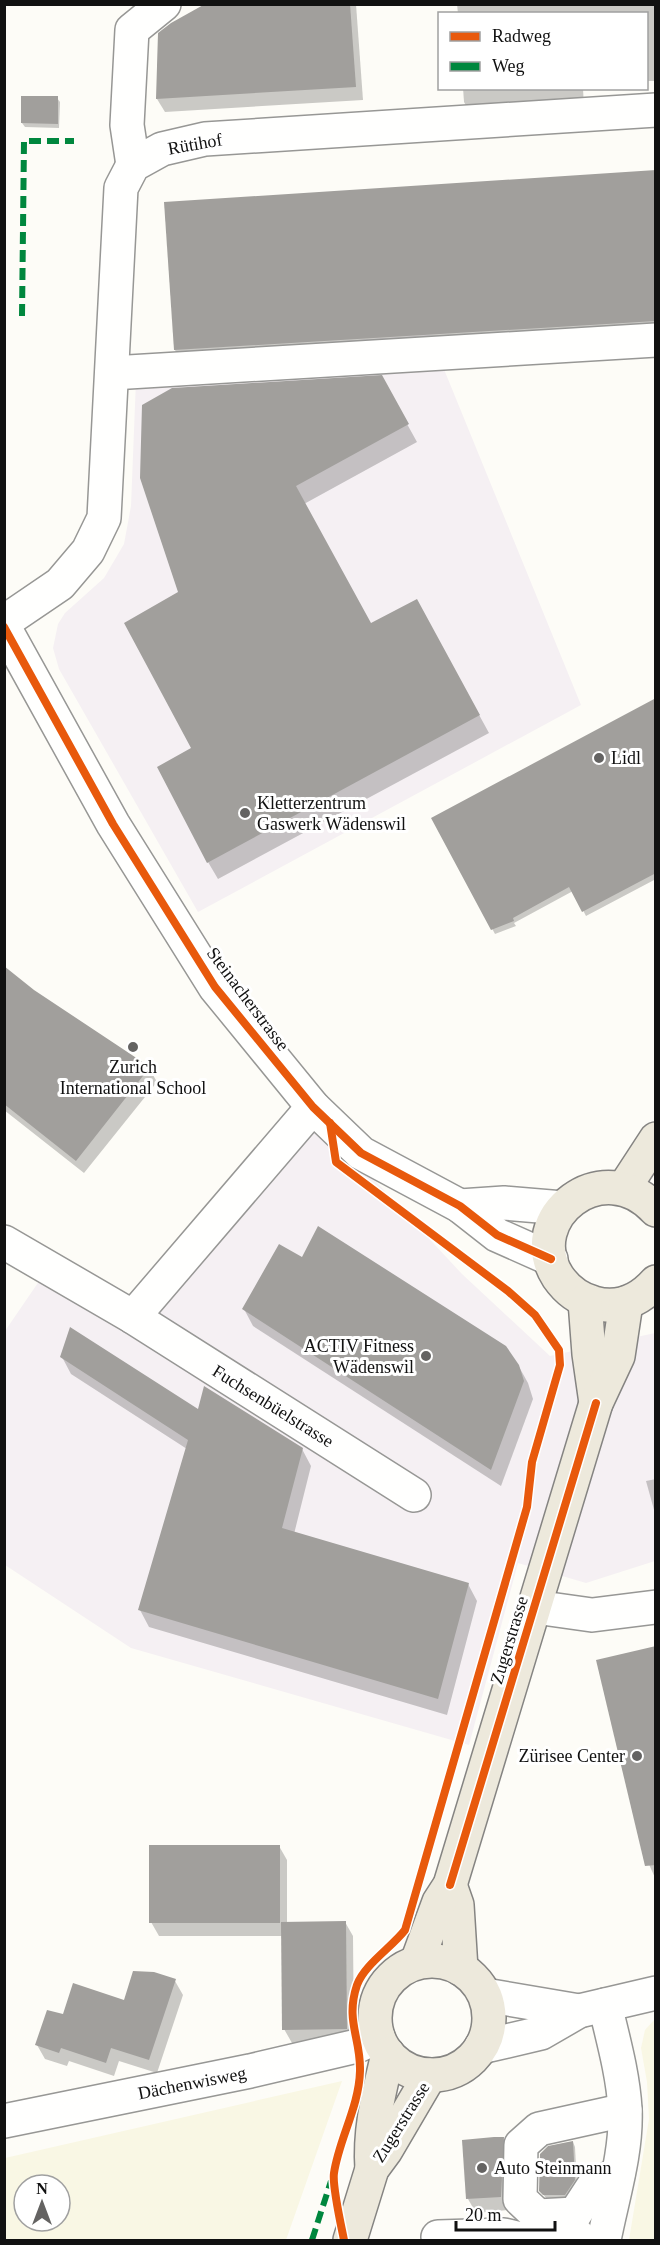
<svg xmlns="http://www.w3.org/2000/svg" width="660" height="2245" viewBox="0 0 660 2245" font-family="'Times New Roman',serif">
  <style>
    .industrial { fill: #f5f0f3 }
    .farmland { fill: #f9f7e4; fill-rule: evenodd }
    .shadow { fill: #0003 }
    .building { fill: #a19f9c }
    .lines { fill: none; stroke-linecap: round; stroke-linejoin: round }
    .minor-casing { stroke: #979795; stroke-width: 36 }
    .major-casing { stroke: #858482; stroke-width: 36 }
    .minor { stroke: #fffffe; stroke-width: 33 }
    .major { stroke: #ede9dc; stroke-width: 33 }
    .quiet { stroke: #00873e; stroke-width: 6; stroke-dasharray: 12 6; stroke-linecap: butt }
    .cycleway-casing { stroke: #fff; stroke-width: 11 }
    .cycleway { stroke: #e8590c; stroke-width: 8 }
    .poi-dot { fill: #646362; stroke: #fff; stroke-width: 2 }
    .labels { text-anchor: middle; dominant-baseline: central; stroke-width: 6; stroke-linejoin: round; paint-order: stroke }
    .street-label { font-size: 18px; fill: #111; stroke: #fff }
    .poi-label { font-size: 18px; fill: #111; stroke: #fff; text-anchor: start }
  </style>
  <rect width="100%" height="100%" fill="#fdfcf7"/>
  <g class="industrial">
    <path d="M 430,335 L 581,705 L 198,912 L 59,669 L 53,648 L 58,624 L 65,613 L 104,578 L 124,544 L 131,506 L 137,355 Z"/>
    <path d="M 313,1114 L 462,1274 L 550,1356 L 655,1333 L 655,1561 L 586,1583 L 518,1563 L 469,1745 L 131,1648 L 5,1565 L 5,1331 L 44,1274 L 133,1324 Z"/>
  </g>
  <g class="farmland">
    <path d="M 655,2019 L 655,2240 L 629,2240 L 649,2119 L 647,2082 L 641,2048 L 645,2030 Z"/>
    <path d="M 342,2081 L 286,2240 L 5,2240 L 5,2158 ZM 24,2185 L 60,2185 L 60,2221 L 24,2221 Z"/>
  </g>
  <g class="shadow">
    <path d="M 208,4 L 356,4 L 363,100 L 165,112 L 157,99 Z"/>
    <path d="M 457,4 L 656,4 L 656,81 L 646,81 L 646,14 L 458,14 Z"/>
    <path d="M 463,88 L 583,88 L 584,108 L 472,116 L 464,102 Z"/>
    <path d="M 57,98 L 60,102 L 59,128 L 25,127 L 22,123 Z"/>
    <path d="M 656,171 L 656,335 L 183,364 L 175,350 L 166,204 Z"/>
    <path d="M 381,377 L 417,442 L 304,504 L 371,625 L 426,618 L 489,733 L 218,879 L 208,862 L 193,749 L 180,592 Z"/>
    <path d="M 656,699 L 656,879 L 586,916 L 573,891 L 514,923 L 516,926 L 495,934 L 433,819 Z"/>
    <path d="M 4,968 L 33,991 L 149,1068 L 157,1082 L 84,1173 L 4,1110 Z"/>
    <path d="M 244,1309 L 518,1365 L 528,1383 L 533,1399 L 501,1486 L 253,1326 Z"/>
    <path d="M 62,1357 L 198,1412 L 302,1449 L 311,1466 L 294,1534 L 468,1584 L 477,1601 L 447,1715 L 149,1627 L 140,1610 L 187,1449 L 71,1374 Z"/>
    <path d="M 656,1479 L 656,1517 L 646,1481 Z"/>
    <path d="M 656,1647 L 656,1880 L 643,1851 Z"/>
    <path d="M 279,1846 L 287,1860 L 287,1923 L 345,1922 L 353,1936 L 354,2042 L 292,2043 L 284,2029 L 283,1936 L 159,1936 L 151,1922 Z"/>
    <path d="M 175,1981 L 183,1995 L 157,2073 L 119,2061 L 114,2076 L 69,2061 L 67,2066 L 45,2059 L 37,2045 L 64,2016 L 124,2002 Z"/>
    <path d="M 503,2138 L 511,2152 L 508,2210 L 476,2213 L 468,2199 Z"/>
    <path d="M 573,2142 L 575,2147 L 577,2185 L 568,2199 L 547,2199 L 540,2191 Z"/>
  </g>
  <g class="building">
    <path d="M 205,4 L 350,4 L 356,87 L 156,99 L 158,33 L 171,23 Z"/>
    <path d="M 21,96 L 58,96 L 58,124 L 21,123 Z"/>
    <path d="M 656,170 L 656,321 L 174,350 L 164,202 Z"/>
    <path d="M 382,375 L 409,424 L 296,486 L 371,623 L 417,599 L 480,715 L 207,863 L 157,767 L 191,748 L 124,623 L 178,592 L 140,478 L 142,405 L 172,388 Z"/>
    <path d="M 656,698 L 656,873 L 582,912 L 569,887 L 513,918 L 514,921 L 491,930 L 431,818 Z"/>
    <path d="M 4,966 L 34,990 L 150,1067 L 76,1161 L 4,1104 Z"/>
    <path d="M 318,1226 L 506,1346 L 519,1365 L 524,1381 L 491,1470 L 242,1309 L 279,1244 L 302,1257 Z"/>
    <path d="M 70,1327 L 198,1409 L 204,1386 L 303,1448 L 282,1528 L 469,1583 L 438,1699 L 138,1610 L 188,1440 L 60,1357 Z"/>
    <path d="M 656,1646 L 656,1865 L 645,1866 L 596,1660 Z"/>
    <rect x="149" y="1845" width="131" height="78"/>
    <path d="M 346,1921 L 347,2029 L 282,2030 L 281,1922 Z"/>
    <path d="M 133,1971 L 154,1972 L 176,1979 L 149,2060 L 111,2048 L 106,2063 L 61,2048 L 59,2053 L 35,2045 L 47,2010 L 63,2014 L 73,1983 L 124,2000 Z"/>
    <path d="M 494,2137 L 504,2137 L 501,2197 L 466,2199 L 462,2140 Z"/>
    <path d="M 573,2141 L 575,2180 L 565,2195 L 543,2195 L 539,2191 L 540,2154 L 548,2146 Z"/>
  </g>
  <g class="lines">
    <defs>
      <g id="minor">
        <path d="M 133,165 L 127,125 L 132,30 L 164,4"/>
        <path d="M 112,373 L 656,340"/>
        <path d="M 4,622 L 60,584 L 88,551 L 104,518 L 121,188 L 133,165 L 162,149 L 205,139 L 656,110"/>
        <path d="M 4,627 L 113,824 L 215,987 L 313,1107 L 361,1153 L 460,1206 L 497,1235 L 551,1259"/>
        <path d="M 460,1206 L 504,1203 L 563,1208"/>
        <path d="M 4,1242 L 133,1317 L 313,1107"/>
        <path d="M 133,1317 L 414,1495"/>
        <path d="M 535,1607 L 592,1615 L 656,1607"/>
        <path d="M 485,1995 L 579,2011"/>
        <path d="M 481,2047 L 541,2033 L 579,2011 L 656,1993"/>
        <path d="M 4,2121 L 250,2071 L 357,2046 L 378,2037"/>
        <path d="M 618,2174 L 594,2185 L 575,2214 L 538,2216 L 520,2199 L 521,2145 L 539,2129 L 625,2110"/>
        <path d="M 438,2237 L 504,2235 L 521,2239 L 577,2235"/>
        <path d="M 604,2240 C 612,2198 627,2153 625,2109 C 623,2074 613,2039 605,2005"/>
      </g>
      <g id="major">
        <path d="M 624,1188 L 656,1139"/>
        <path d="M 656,1210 C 603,1152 520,1218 558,1277 C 567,1290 579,1299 594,1303 C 618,1310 640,1300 656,1282"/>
        <path d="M 585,1301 L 589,1354 L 596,1403"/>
        <path d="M 450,1885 L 457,1905 L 461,1969"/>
        <circle cx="432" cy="2018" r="57"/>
        <path d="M 417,1962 L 439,1902 L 450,1885 L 596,1403 L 618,1356 L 626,1303"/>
        <path d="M 372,2169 C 369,2129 379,2093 388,2054"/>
        <path d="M 350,2240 L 372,2169 L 386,2150 L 430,2075"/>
      </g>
    </defs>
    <use href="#minor" class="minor-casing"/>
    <use href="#major" class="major-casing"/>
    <use href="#minor" class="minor"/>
    <use href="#major" class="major"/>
    <g class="quiet">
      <path d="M 22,316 L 24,141 L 74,141"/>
      <path d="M 312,2240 L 331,2181"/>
    </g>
    <defs>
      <g id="cycleway">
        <path d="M 4,627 L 113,824 L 215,987 L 313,1107 L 361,1153 L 460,1206 L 497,1235 L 551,1259"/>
        <path d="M 330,1123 L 336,1162 L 508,1291 L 535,1315 L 559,1350 L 560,1365 L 532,1462 L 527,1507 L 405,1930 C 392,1947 364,1965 357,1985 C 345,2021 361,2038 360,2071 C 359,2107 339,2139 334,2173 C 332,2185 341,2225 344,2240"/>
        <path d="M 450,1885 L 596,1403"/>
      </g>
    </defs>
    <use href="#cycleway" class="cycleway-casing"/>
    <use href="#cycleway" class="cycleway"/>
  </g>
  <g class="poi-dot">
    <circle cx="599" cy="758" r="6"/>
    <circle cx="245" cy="813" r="6"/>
    <circle cx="133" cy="1047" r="6"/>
    <circle cx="426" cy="1356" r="6"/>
    <circle cx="637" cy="1756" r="6"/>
    <circle cx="482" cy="2168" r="6"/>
  </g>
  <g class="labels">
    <g class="street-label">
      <text transform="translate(195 144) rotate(-10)">Rütihof</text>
      <text transform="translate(248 999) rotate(53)">Steinacherstrasse</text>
      <text transform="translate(273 1406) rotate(32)">Fuchsenbüelstrasse</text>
      <text transform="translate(509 1640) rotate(-73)">Zugerstrasse</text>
      <text transform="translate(192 2083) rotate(-11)">Dächenwisweg</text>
      <text transform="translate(401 2122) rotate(-58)">Zugerstrasse</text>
    </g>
    <g class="poi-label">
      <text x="611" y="758">Lidl</text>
      <text x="257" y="803">Kletterzentrum<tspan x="257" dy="21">Gaswerk Wädenswil</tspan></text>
      <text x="133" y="1067" text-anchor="middle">Zurich<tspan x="133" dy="21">International School</tspan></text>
      <text x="414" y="1346" text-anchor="end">ACTIV Fitness<tspan x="414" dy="21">Wädenswil</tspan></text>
      <text x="625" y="1756" text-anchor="end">Zürisee Center</text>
      <text x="494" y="2168">Auto Steinmann</text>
    </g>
  </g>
  <rect width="660" height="2245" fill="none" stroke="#111111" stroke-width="12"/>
  <rect x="438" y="12" width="210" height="78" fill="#ffffff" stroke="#a0a0a0" stroke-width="1.5"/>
  <rect x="450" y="32" width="30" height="9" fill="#e8590c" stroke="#a0a0a0" stroke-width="1.5"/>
  <text x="492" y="42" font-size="18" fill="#111111">Radweg</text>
  <rect x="450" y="62" width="30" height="9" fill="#00873e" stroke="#a0a0a0" stroke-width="1.5"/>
  <text x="492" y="72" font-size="18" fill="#111111">Weg</text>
  <g transform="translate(42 2203)"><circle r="28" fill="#ffffff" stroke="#a0a0a0" stroke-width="1.5"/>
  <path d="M0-4.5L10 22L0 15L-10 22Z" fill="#646362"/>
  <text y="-9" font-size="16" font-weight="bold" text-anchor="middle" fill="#111111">N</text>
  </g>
  <path d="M456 2221v9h99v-9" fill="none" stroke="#111111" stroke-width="3"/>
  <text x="465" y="2221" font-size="18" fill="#111111" stroke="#ffffff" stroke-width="4.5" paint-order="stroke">20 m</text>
</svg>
